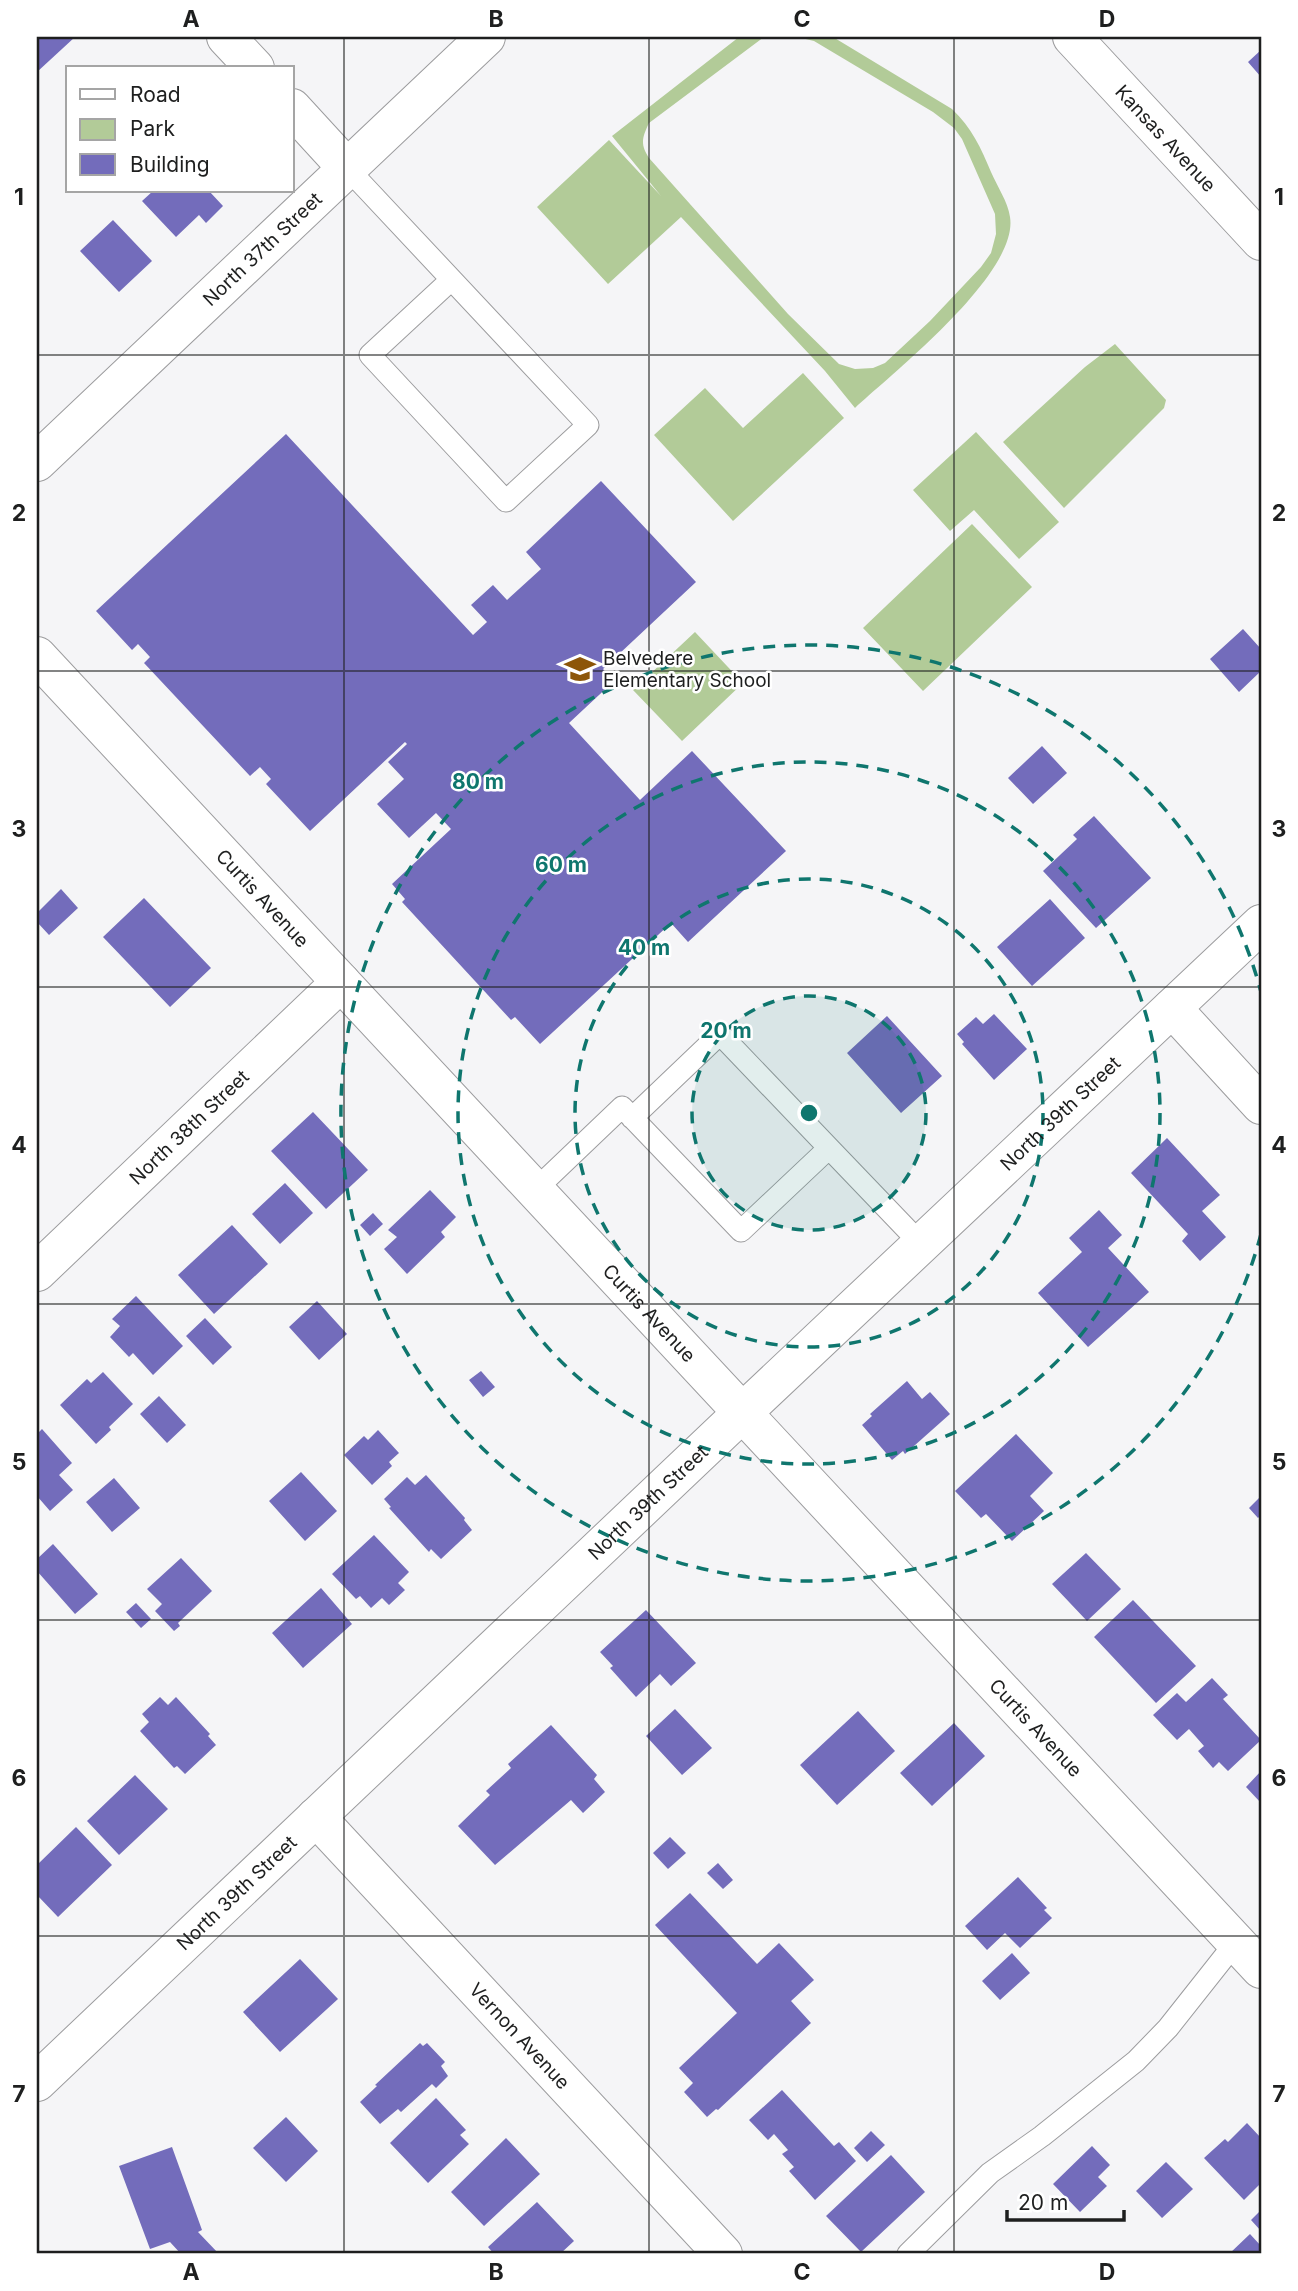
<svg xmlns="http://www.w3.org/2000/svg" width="1298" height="2291" viewBox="0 0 1298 2291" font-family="Inter,sans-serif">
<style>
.green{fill:#b2cb98}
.building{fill:#736cbb}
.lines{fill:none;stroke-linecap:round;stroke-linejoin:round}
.lane-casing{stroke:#9c9c9e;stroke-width:23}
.street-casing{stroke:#9c9c9e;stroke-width:40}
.lane{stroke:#fff;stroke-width:21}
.street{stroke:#fff;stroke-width:38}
.grid{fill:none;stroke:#1e1f1f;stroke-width:2;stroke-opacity:0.55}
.ring{fill:none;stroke:#0f766e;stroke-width:3.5;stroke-dasharray:12 9}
.labels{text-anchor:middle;stroke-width:5;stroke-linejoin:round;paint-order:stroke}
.street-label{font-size:19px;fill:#1e1f1f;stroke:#fff}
.poi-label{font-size:19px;fill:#1e1f1f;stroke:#fff;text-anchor:start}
.centre{fill:#0f766e;stroke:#fff;stroke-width:3.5}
.ring-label{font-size:21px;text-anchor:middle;font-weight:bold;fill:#0f766e;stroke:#fff;stroke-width:5;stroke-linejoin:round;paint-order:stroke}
.neatline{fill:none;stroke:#1e1f1f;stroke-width:2.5}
.grid-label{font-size:23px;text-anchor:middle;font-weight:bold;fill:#1e1f1f}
</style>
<rect width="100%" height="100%" fill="#f5f5f7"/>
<path class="green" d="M 739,37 L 764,37 L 649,123 C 642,138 640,144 649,158 L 788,314 L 839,364 L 855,369 L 873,368 L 885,363 L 930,321 L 981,267 L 991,253 L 996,234 L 995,214 L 962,139 L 954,128 L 933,112 L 814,41 L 797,37 L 833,37 L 952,109 C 972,128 981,148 991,172 C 997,186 1008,202 1010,217 C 1019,273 895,371 855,408 L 825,371 L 681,217 L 608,284 L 537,207 L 609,140 L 661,196 L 612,136 Z
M 1115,344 L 1166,400 L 1164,408 L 1064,508 L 1003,442 L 1085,367 Z
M 803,373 L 844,418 L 733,521 L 654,435 L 705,388 L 743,428 Z
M 976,432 L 1059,522 L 1019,559 L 974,510 L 950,531 L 913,490 Z
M 972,524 L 1032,587 L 923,691 L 863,628 Z
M 695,632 L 743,683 L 682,741 L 633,690 Z"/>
<path class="building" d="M 37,37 L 75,37 L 37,72 Z
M 1261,50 L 1261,77 L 1248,62 Z
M 153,191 L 209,191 L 223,206 L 206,223 L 199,215 L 176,237 L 142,201 Z
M 113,220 L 152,261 L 119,292 L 80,251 Z
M 286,434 L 473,635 L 487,622 L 471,605 L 493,585 L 507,600 L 541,569 L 526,552 L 601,481 L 696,582 L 603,669 L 614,681 L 569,723 L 640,800 L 692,751 L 786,851 L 688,942 L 671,923 L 540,1044 L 515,1017 L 511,1020 L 402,902 L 405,899 L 392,884 L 451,829 L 436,813 L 409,838 L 377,804 L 404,779 L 388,762 L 407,744 L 405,742 L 310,831 L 266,784 L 271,779 L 260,767 L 250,776 L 144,663 L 150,657 L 138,644 L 132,650 L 96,611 Z
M 1243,629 L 1261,649 L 1261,671 L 1239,692 L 1210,659 Z
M 1042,746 L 1067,773 L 1033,804 L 1008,778 Z
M 1094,816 L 1151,878 L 1096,928 L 1043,871 L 1077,839 L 1073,835 Z
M 61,889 L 78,908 L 49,935 L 37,922 L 37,913 Z
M 144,898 L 211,968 L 170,1007 L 103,937 Z
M 1050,899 L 1085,938 L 1032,986 L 997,947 Z
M 994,1014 L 1027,1049 L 994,1080 L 962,1044 L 964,1042 L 957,1034 L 976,1017 L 983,1024 Z
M 887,1016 L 942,1076 L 901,1113 L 847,1053 Z
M 313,1112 L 368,1170 L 326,1209 L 271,1151 Z
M 1167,1138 L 1220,1195 L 1202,1211 L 1226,1237 L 1200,1261 L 1182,1241 L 1188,1234 L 1131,1173 Z
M 285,1183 L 313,1213 L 280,1244 L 252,1214 Z
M 430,1190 L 456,1217 L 441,1232 L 445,1237 L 407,1274 L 384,1249 L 397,1237 L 388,1230 Z
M 1099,1210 L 1122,1235 L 1108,1248 L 1149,1292 L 1088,1347 L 1038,1293 L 1082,1252 L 1069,1238 Z
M 373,1213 L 383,1224 L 370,1236 L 360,1225 Z
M 232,1225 L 268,1264 L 214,1314 L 178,1275 Z
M 136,1296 L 183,1346 L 153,1375 L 133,1353 L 129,1357 L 110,1337 L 120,1326 L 112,1319 Z
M 317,1301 L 347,1334 L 319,1360 L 289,1327 Z
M 205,1318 L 232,1347 L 213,1365 L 186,1336 Z
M 481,1371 L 495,1387 L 483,1397 L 469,1380 Z
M 103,1372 L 133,1404 L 109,1427 L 111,1430 L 96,1444 L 60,1405 L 87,1379 L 91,1383 Z
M 907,1381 L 922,1399 L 930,1392 L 950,1414 L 905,1454 L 903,1451 L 892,1460 L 862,1425 L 872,1416 L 870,1414 Z
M 159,1396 L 186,1425 L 167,1443 L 140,1414 Z
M 42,1429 L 72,1463 L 59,1475 L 73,1490 L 50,1511 L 37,1496 L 37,1434 Z
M 378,1430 L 399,1453 L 389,1462 L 392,1466 L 372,1485 L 344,1455 L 364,1436 L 368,1440 Z
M 1016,1434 L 1053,1473 L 1030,1496 L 1044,1511 L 1012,1541 L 986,1514 L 981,1518 L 955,1491 Z
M 301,1472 L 337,1511 L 305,1541 L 269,1501 Z
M 426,1475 L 465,1518 L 464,1520 L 472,1530 L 441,1559 L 431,1549 L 429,1552 L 389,1508 L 391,1507 L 384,1499 L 407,1477 L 415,1485 Z
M 114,1478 L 140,1508 L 112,1532 L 86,1502 Z
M 1259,1498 L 1261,1515 L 1258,1518 L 1249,1508 Z
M 374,1535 L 409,1572 L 398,1583 L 405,1590 L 389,1605 L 382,1598 L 371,1608 L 360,1596 L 356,1599 L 332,1574 Z
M 53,1544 L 98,1594 L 75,1614 L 37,1571 L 37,1559 Z
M 1086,1553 L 1121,1589 L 1087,1621 L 1052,1584 Z
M 181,1558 L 212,1591 L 178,1623 L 180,1626 L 174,1631 L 155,1611 L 162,1604 L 147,1589 Z
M 321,1588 L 352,1624 L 303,1668 L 272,1633 Z
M 1133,1600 L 1196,1666 L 1156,1703 L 1094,1637 Z
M 136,1603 L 151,1619 L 141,1628 L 126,1612 Z
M 646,1610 L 696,1663 L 671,1686 L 660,1674 L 636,1697 L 610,1668 L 613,1666 L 600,1652 Z
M 1212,1678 L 1228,1695 L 1223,1699 L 1261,1740 L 1228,1771 L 1219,1762 L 1213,1768 L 1198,1751 L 1204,1746 L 1189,1729 L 1177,1740 L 1153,1715 L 1177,1693 L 1186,1702 Z
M 160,1697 L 168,1705 L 176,1697 L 210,1734 L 208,1736 L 216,1745 L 185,1774 L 177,1766 L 174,1768 L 140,1731 L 149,1722 L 142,1714 Z
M 675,1709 L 712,1748 L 682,1775 L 646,1736 Z
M 858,1711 L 895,1751 L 837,1805 L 800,1765 Z
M 954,1723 L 985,1756 L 932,1806 L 900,1773 Z
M 551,1725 L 597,1775 L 594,1779 L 605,1792 L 583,1813 L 571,1800 L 495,1865 L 458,1826 L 490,1795 L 486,1791 L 511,1768 L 508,1764 Z
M 1261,1771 L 1261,1803 L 1246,1787 Z
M 135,1775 L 168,1809 L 119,1855 L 87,1821 Z
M 76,1827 L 112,1865 L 58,1917 L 37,1895 L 37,1865 Z
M 670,1837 L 686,1853 L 668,1869 L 653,1853 Z
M 718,1863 L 733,1880 L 723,1889 L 707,1873 Z
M 1018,1877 L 1047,1908 L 1044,1910 L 1052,1918 L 1020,1948 L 1005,1933 L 987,1950 L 965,1926 Z
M 690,1893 L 757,1964 L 779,1943 L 814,1980 L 791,2001 L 811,2023 L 718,2110 L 716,2109 L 707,2117 L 684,2092 L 693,2083 L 679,2068 L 737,2013 L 655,1925 Z
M 1012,1953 L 1030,1973 L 1000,2000 L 982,1981 Z
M 300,1959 L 338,1999 L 280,2052 L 243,2012 Z
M 420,2043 L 423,2046 L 427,2043 L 445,2062 L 441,2066 L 448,2076 L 436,2088 L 432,2084 L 401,2112 L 398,2109 L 380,2124 L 360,2102 L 377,2086 L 375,2085 Z
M 782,2090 L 834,2146 L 839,2142 L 856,2161 L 815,2200 L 789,2171 L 794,2167 L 782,2154 L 788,2150 L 774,2134 L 768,2140 L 749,2120 Z
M 436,2098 L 466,2130 L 460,2135 L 469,2144 L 428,2183 L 390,2143 Z
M 286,2117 L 318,2151 L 286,2182 L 253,2148 Z
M 1247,2123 L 1261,2138 L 1261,2183 L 1244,2200 L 1204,2158 L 1225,2139 L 1228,2142 Z
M 871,2131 L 885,2145 L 867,2162 L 854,2148 Z
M 506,2138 L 540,2174 L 484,2226 L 451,2192 Z
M 1092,2146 L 1110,2165 L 1098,2177 L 1107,2186 L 1080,2212 L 1053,2184 Z
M 172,2147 L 202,2230 L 198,2232 L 219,2254 L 181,2254 L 170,2242 L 150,2249 L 119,2166 Z
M 891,2155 L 925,2192 L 861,2252 L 826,2216 Z
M 1166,2162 L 1193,2189 L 1162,2218 L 1136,2191 Z
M 537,2202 L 574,2241 L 560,2254 L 494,2254 L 488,2247 Z
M 1261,2210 L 1261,2231 L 1251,2220 Z
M 1250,2234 L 1261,2246 L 1261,2254 L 1229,2254 Z"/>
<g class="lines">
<g class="lane-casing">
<path id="lane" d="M 347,168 L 588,425 L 506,501 L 370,355 L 451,280
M 632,1118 L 720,1034 L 829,1148
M 535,1190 L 622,1107 L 741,1231 L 829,1148 L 921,1244
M 908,2254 L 990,2173 L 1042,2136 L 1136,2061 L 1168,2028 L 1236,1942"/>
</g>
<g class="street-casing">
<g id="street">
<path d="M 226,37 L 255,68"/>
<path id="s1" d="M 1072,37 L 1261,241"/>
<path d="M 292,108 L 347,168"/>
<path id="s2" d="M 37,462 L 486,37"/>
<path id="s3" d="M 37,656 L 1261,1969"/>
<path d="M 1172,1008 L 1261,1105"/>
<path id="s4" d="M 37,1272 L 341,982"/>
<path id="s5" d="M 316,1817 L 723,2254"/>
<path id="s6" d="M 37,2082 L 742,1413 L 1261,924"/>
</g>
</g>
<use href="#lane" class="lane"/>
<use href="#street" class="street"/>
</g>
<path class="grid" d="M 344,37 L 344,2254M 649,37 L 649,2254M 954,37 L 954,2254M 37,355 L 1261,355M 37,671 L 1261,671M 37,987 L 1261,987M 37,1304 L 1261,1304M 37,1620 L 1261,1620M 37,1936 L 1261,1936"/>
<circle cx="809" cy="1113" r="117" fill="#0f766e" fill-opacity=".12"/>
<g class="ring">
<circle cx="809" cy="1113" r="117"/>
<circle cx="809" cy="1113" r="234"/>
<circle cx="809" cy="1113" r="351"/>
<path d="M1261 1234A468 468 0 1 1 1261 992"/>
</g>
<defs>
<g id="school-bare" transform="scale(2.415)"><path d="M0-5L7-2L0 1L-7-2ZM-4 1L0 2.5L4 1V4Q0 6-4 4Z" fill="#8d5609" stroke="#fff" stroke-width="2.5" paint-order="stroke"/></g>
</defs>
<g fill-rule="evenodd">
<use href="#school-bare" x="580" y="669"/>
</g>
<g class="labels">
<g class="street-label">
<text dy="7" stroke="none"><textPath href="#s1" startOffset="138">Kansas Avenue</textPath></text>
<text dy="7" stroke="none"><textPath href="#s2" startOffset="310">North 37th Street</textPath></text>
<text dy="7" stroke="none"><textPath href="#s3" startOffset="331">Curtis Avenue</textPath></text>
<text dy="7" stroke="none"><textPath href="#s6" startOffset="1409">North 39th Street</textPath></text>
<text dy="7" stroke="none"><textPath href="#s4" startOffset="210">North 38th Street</textPath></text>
<text dy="7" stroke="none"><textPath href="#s3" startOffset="898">Curtis Avenue</textPath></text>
<text dy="7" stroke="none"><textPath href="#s6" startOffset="842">North 39th Street</textPath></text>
<text dy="7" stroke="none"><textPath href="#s3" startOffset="1465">Curtis Avenue</textPath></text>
<text dy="7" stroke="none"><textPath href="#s6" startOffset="275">North 39th Street</textPath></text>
<text dy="7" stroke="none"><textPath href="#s5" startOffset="299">Vernon Avenue</textPath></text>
</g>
<g class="poi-label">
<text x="603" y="665">Belvedere<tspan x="603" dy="22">Elementary School</tspan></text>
</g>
</g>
<circle cx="809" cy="1113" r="10" class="centre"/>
<g class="ring-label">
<text x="478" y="789">80 m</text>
<text x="561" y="872">60 m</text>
<text x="644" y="955">40 m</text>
<text x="726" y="1038">20 m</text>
</g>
<rect width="1298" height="2291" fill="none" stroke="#ffffff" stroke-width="77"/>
<rect x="66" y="66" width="228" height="126" fill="#ffffff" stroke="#a5a5a5" stroke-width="2"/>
<rect x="80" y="89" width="35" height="10" fill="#ffffff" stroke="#a5a5a5" stroke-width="2"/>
<text x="130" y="102" font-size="21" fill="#1e1f1f">Road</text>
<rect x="80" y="119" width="35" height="21" fill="#b2cb98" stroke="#a5a5a5" stroke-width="2"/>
<text x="130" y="136" font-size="21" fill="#1e1f1f">Park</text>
<rect x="80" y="154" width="35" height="21" fill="#736cbb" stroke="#a5a5a5" stroke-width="2"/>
<text x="130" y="172" font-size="21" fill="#1e1f1f">Building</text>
<path d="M1007 2210v10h117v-10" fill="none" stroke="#1e1f1f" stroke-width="3.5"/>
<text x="1018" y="2210" font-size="21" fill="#1e1f1f" stroke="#ffffff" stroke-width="5" paint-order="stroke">20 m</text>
<rect x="38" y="38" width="1222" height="2214" class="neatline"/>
<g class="grid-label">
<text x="191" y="27">A</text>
<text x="496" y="27">B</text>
<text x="802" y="27">C</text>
<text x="1107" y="27">D</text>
<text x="19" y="205">1</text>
<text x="1279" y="205">1</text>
<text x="19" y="521">2</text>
<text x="1279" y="521">2</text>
<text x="19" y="837">3</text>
<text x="1279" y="837">3</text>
<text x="19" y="1153">4</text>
<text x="1279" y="1153">4</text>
<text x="19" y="1470">5</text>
<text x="1279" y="1470">5</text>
<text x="19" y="1786">6</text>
<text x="1279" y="1786">6</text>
<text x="19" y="2102">7</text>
<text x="1279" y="2102">7</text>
<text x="191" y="2280">A</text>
<text x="496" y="2280">B</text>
<text x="802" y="2280">C</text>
<text x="1107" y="2280">D</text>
</g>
</svg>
